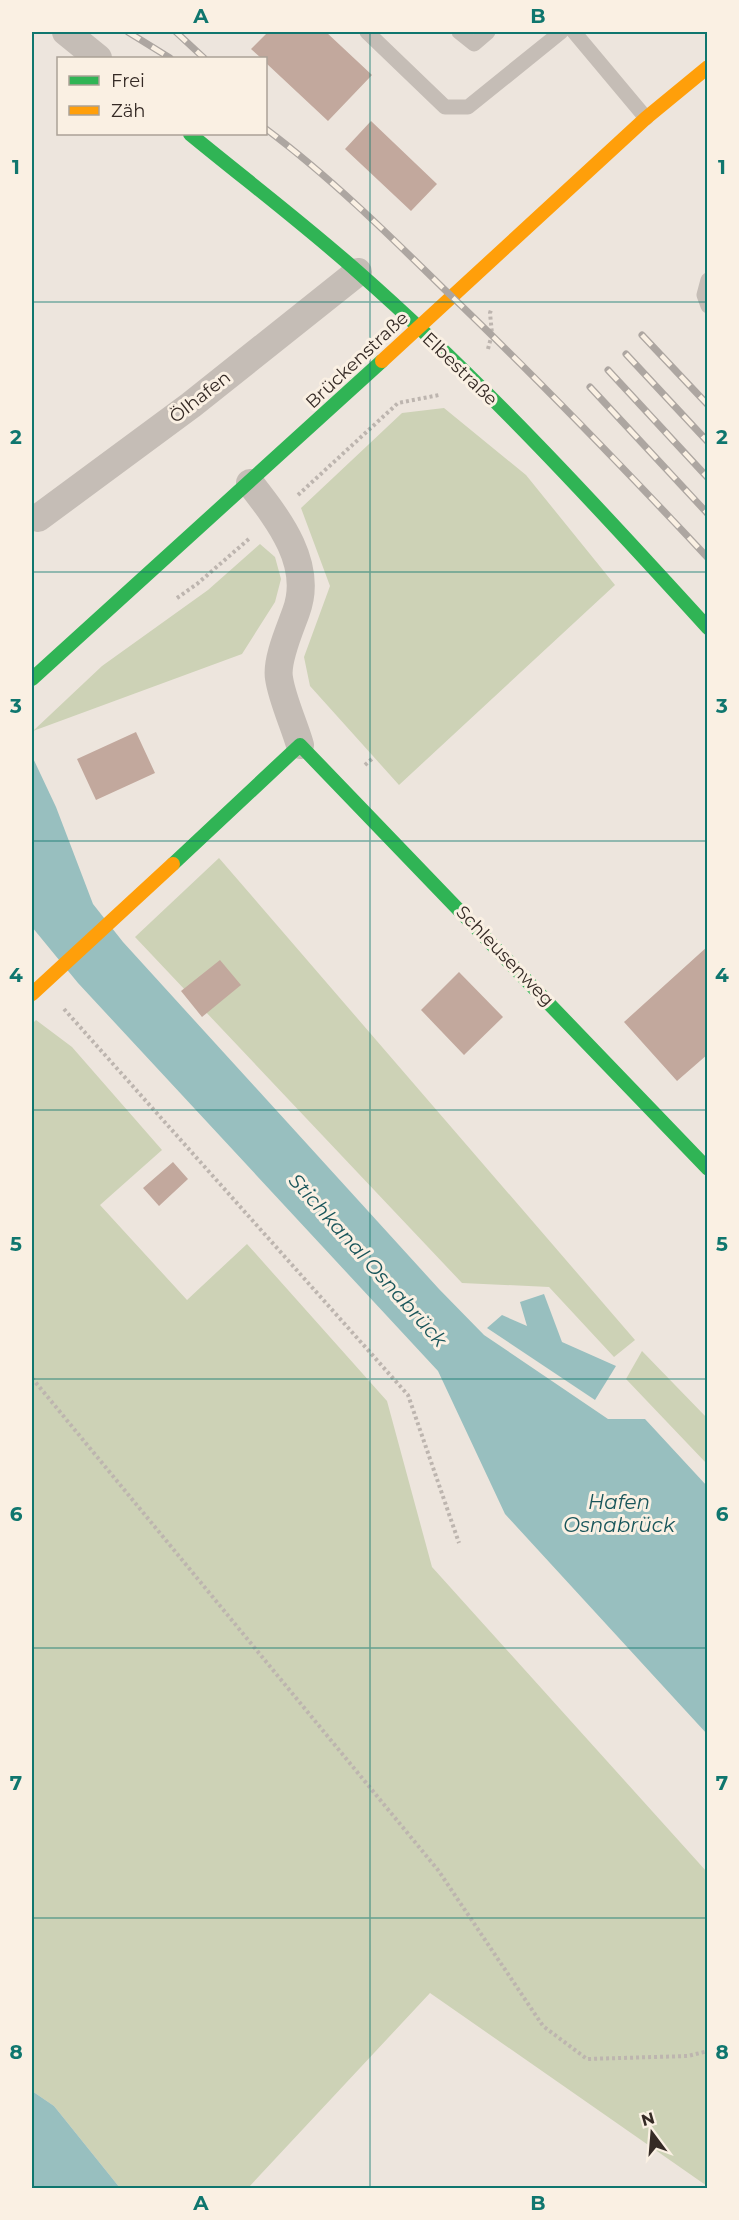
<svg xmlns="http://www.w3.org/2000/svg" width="739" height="2220" viewBox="0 0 739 2220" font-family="Montserrat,sans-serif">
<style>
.green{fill:#cdd2b6}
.water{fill:#98bfbf}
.building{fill:#c2a89d}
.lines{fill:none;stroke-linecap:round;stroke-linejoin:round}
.path{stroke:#bdb5af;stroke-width:4;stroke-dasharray:3 3;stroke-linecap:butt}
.lane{stroke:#c5bdb6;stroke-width:15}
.street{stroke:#c5bdb6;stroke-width:28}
.fast{stroke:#30b455;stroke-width:14}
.slow{stroke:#ff9f0a;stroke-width:14}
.rail-casing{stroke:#ada6a1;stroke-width:7}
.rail{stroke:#faf0e3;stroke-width:4.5;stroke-dasharray:14;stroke-linecap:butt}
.grid{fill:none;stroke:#0f766e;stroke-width:1.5;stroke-opacity:0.55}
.labels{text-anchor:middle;stroke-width:6;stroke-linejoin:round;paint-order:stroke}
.street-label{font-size:18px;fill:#352a25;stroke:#faf0e3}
.water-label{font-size:20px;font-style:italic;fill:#18555a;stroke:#faf0e3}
.neatline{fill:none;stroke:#0f766e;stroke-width:2}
.grid-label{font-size:20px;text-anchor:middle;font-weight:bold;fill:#0f766e}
</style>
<rect width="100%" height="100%" fill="#ede5dd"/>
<path class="green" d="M 444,408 L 526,475 L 615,585 L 399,785 L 310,686 L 304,657 L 330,586 L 301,508 L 402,413 Z
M 260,544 L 275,557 L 281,579 L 275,602 L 242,654 L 33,731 L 102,666 L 208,590 Z
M 219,858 L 635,1340 L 614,1357 L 549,1287 L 462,1283 L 135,937 Z
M 36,1020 L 72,1047 L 162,1150 L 100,1205 L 187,1300 L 247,1244 L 387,1401 L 432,1567 L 707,1872 L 707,2186 L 430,1993 L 248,2188 L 120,2188 L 54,2106 L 32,2091 L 32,1024 Z
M 642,1351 L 707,1418 L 707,1464 L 626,1379 Z"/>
<path class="water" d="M 32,756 L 56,807 L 93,904 L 123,942 L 439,1289 L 484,1335 L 608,1419 L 645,1419 L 707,1486 L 707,1734 L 505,1514 L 438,1371 L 78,983 L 32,927 Z
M 544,1294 L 562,1342 L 616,1366 L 595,1400 L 487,1328 L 502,1315 L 527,1326 L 520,1302 Z
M 32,2091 L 54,2106 L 120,2188 L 32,2188 Z"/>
<path class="building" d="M 268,32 L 326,32 L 372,75 L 328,121 L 266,63 L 266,58 L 261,58 L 251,49 Z
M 371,121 L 437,184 L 411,211 L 345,149 Z
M 136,732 L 155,773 L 96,800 L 77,759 Z
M 708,946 L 708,1054 L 677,1081 L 624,1022 Z
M 220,960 L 241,985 L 202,1017 L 181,991 Z
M 459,972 L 503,1017 L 464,1055 L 421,1010 Z
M 173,1162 L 188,1179 L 159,1206 L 143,1188 Z"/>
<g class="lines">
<path class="path" d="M 488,349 L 492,334 L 490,313 L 491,310
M 298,495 L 398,403 L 439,395
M 177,598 L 197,584 L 250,538
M 365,765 L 373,758
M 64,1009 L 408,1395 L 459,1543
M 32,1378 L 438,1870 L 543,2026 L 587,2059 L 688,2056 L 708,2051"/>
<path class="lane" d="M 367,32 L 445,107 L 468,107 L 561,32
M 459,32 L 474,44 L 488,32
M 574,32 L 646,118
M 708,280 L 704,295 L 708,306"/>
<path class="street" d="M 66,32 L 98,58
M 250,483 C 278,519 314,564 296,612 C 290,629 276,660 279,678 C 282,699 294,724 300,745
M 38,518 L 191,405 L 358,272"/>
<path class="fast" d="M 190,134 C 246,180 304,224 358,272 C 483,382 596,505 708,628
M 32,679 L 382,361
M 173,864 L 300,745 L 708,1169"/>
<path class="slow" d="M 382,361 L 646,118 L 708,67
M 32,994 L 173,864"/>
<g class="rail-casing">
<path id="rail" d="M 128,32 L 170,58
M 176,32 L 204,58
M 266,129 C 330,177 387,233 444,289 C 535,376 622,466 708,558
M 642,335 L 708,405
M 626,354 L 708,442
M 608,370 L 708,478
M 590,387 L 708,514"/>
</g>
<use href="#rail" class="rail"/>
</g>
<path class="grid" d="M 370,32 L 370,2188M 32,302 L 708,302M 32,572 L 708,572M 32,841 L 708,841M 32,1110 L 708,1110M 32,1379 L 708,1379M 32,1648 L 708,1648M 32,1918 L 708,1918"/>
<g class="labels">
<g class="street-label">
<text transform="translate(357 360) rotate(-43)" y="6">Brückenstraße</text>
<text transform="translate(460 369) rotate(44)" y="6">Elbestraße</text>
<text transform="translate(200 397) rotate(-38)" y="6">Ölhafen</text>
<text transform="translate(505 956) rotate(46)" y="6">Schleusenweg</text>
</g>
<g class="water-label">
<text transform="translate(368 1260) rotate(48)" y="7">Stichkanal Osnabrück</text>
<text x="619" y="1509">Hafen<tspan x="619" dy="23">Osnabrück</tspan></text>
</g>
</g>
<rect width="739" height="2220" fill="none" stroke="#faf0e3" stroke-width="66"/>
<rect x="57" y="57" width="210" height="78" fill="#faf0e3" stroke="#aba197" stroke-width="1.5"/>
<rect x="69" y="76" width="30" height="9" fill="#30b455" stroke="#aba197" stroke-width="1.5"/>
<text x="111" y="87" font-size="18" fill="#352a25">Frei</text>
<rect x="69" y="106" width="30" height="9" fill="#ff9f0a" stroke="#aba197" stroke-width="1.5"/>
<text x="111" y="117" font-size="18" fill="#352a25">Zäh</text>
<g transform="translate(652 2133) rotate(344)" stroke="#faf0e3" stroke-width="4.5" paint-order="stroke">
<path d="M0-4.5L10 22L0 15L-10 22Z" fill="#352a25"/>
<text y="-9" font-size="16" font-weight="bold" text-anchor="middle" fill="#352a25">N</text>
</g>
<rect x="33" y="33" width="673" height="2154" class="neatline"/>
<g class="grid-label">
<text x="201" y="23">A</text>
<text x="538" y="23">B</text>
<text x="16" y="174">1</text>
<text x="722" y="174">1</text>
<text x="16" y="444">2</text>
<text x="722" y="444">2</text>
<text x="16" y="713">3</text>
<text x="722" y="713">3</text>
<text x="16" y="982">4</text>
<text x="722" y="982">4</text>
<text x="16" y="1251">5</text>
<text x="722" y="1251">5</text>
<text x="16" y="1521">6</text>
<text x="722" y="1521">6</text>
<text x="16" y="1790">7</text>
<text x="722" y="1790">7</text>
<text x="16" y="2059">8</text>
<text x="722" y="2059">8</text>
<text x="201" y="2210">A</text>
<text x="538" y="2210">B</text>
</g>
</svg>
